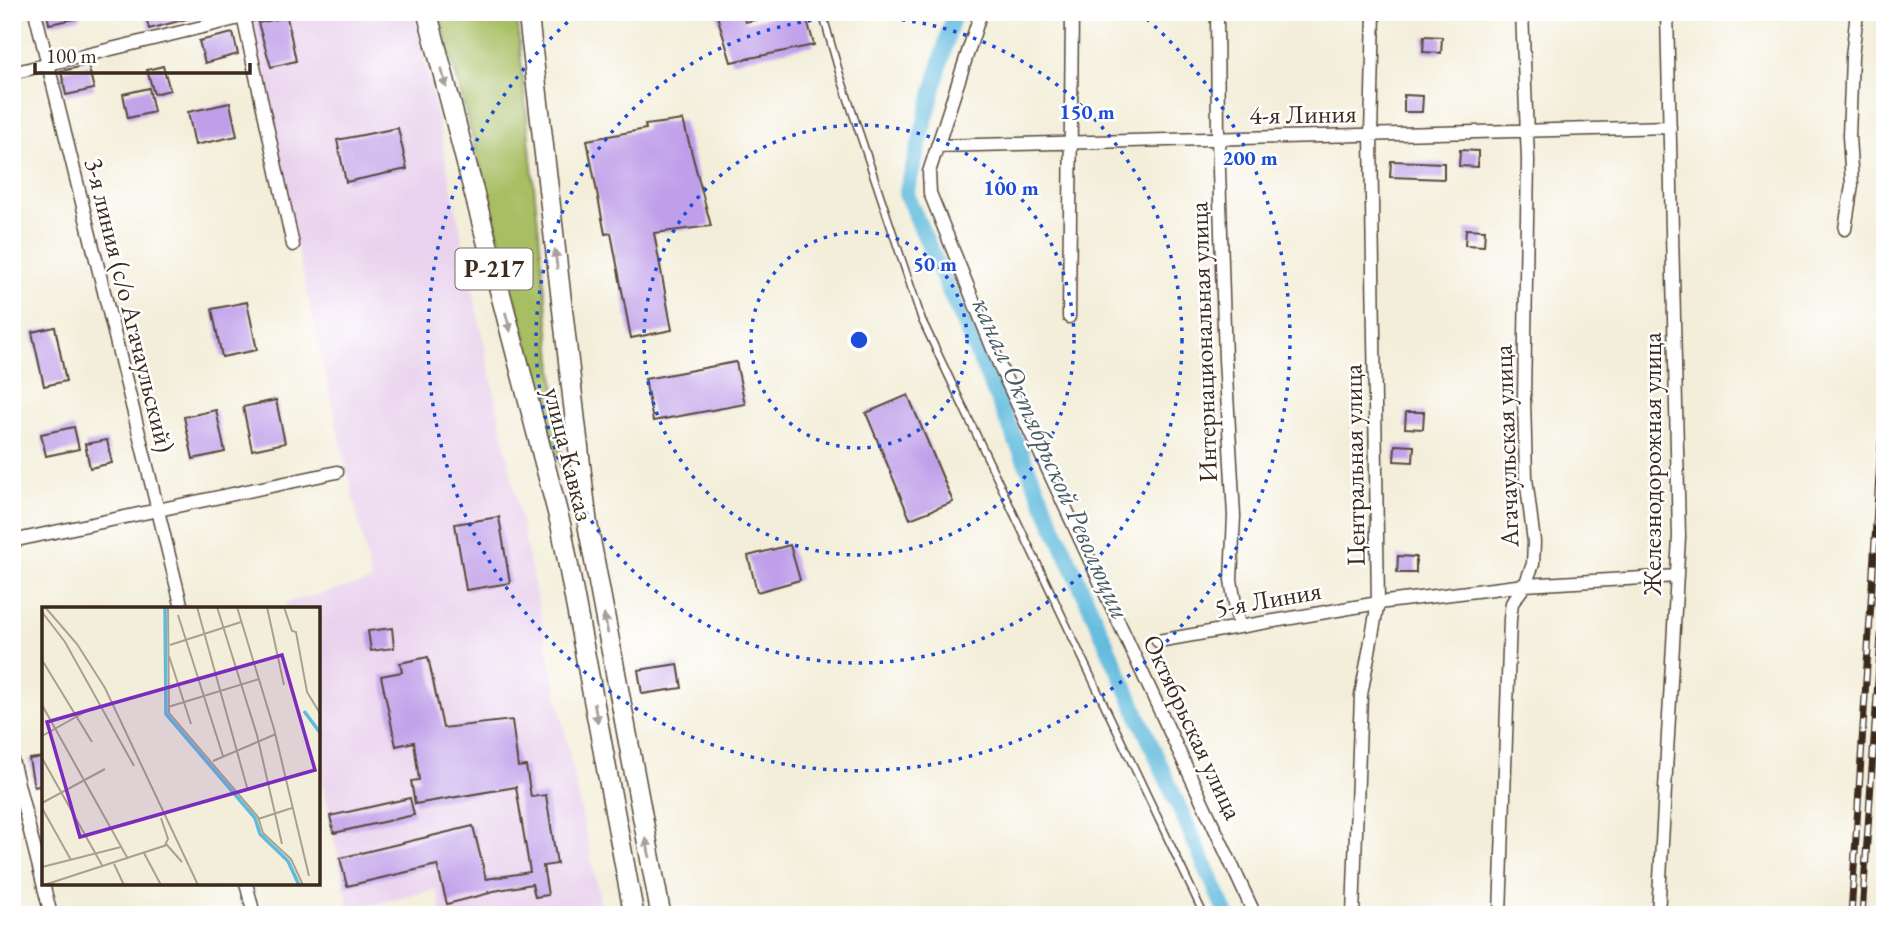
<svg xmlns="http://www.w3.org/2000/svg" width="1897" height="927" viewBox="0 0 1897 927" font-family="'EB Garamond',serif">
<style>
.built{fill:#e9d2ed}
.green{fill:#a7be63;stroke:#717440;stroke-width:2}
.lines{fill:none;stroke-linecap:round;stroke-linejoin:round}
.canal{stroke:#5fbadd;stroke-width:16}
.building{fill:#bf9fe9}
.service-casing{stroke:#57473a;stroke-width:9}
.minor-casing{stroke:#57473a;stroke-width:15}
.trunk-casing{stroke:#57473a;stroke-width:22}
.service{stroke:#fff;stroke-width:6}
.minor{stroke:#fff;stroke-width:12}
.trunk{stroke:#fff;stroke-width:19}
.rail-casing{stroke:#3b2a1e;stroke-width:7}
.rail{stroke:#fff;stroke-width:4.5;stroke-dasharray:13;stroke-linecap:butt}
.oneway{fill:#a79f9a}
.ring{fill:none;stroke:#1d4ed8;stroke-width:3.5;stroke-dasharray:3.5 7}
.labels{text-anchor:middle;stroke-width:5;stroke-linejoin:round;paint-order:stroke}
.shield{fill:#fff;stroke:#766a62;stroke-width:2}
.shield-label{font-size:24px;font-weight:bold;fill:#3b2a1e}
.street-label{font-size:26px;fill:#3b2a1e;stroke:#fff}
.water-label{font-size:28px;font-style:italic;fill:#485c61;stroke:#fff}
.inset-river{fill:none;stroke:#5fbadd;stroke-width:3.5}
.inset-road{fill:none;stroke:#a9a08e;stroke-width:2}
.view{fill:#7b2cbf;fill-opacity:0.15;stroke:#7b2cbf;stroke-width:3.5}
.inset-edge{fill:none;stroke:#3b2a1e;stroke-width:3.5}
.centre{fill:#1d4ed8;stroke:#fff;stroke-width:3.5}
.ring-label{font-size:21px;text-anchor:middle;font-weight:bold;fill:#1d4ed8;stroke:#fff;stroke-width:5;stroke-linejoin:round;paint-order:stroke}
</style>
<rect width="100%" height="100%" fill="#fff"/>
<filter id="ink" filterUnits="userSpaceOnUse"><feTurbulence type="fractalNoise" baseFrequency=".0143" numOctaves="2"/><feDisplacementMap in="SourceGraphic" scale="14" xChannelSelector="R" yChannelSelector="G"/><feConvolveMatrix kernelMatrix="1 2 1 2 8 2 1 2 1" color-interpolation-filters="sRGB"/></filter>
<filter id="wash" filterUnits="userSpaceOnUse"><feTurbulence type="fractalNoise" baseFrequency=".00686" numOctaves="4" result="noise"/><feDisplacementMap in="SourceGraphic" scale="28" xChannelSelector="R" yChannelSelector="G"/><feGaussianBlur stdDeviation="1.57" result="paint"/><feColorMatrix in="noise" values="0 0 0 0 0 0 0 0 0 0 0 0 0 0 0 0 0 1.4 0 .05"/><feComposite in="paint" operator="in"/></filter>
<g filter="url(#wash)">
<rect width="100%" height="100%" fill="#f3eed9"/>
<path class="built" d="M 244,12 L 415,12 L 603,915 L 442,915 L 437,889 L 349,911 L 319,764 L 318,608 L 287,608 L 285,603 L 372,581 Z"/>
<path class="green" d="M 439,12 L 516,12 L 565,485 Z"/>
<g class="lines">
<path class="canal" d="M 954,12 L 906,194 L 1227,915"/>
</g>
<g id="blocks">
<path class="building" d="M 47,12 L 80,12 L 80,18 L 49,24 Z
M 145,12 L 198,12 L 198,16 L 149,29 Z
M 716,12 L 742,12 L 745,22 L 792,12 L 805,12 L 814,45 L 731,62 Z
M 287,17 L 296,61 L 271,67 L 258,23 Z
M 233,33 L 238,54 L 205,63 L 199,41 Z
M 1424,36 L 1442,37 L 1441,53 L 1423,52 Z
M 88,65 L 94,89 L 66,95 L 61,71 Z
M 163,66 L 170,90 L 154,94 L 147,70 Z
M 149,88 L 154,112 L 128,118 L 123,94 Z
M 1404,95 L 1423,96 L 1422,112 L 1404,112 Z
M 230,103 L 237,136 L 195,145 L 188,112 Z
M 683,120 L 711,226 L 654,233 L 672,330 L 631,338 L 611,233 L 605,234 L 587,140 L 646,129 L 645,125 Z
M 398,128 L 407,169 L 346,182 L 337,140 Z
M 1460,150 L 1478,151 L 1478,167 L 1459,166 Z
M 1391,161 L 1444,163 L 1444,179 L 1390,177 Z
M 1466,229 L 1485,230 L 1484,246 L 1465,245 Z
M 247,302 L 257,350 L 222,357 L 212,309 Z
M 55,327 L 66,381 L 44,386 L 32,332 Z
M 736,362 L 745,404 L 653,421 L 645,379 Z
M 908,395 L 953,502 L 910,519 L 866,413 Z
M 276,400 L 285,443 L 252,450 L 243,407 Z
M 216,410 L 225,452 L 193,459 L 184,417 Z
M 1406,412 L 1424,412 L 1423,429 L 1405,428 Z
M 74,427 L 79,449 L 46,456 L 41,434 Z
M 107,440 L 112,463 L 90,468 L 85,444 Z
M 1395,445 L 1414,446 L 1413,462 L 1394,461 Z
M 499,517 L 510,583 L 466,590 L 455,524 Z
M 790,545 L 800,580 L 757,592 L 748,556 Z
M 1398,556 L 1416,557 L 1416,573 L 1397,573 Z
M 392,628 L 394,648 L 371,651 L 368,631 Z
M 428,657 L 443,728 L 512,720 L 518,767 L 526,766 L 531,797 L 546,795 L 557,864 L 543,866 L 548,895 L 535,897 L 532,884 L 489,892 L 490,893 L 447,904 L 437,865 L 347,886 L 340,858 L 473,826 L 486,879 L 530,872 L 516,787 L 415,804 L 411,781 L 419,780 L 414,742 L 396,746 L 381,676 L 402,672 L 400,663 Z
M 678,664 L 682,688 L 642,694 L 638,670 Z
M 44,757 L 44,785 L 34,787 L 29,759 Z
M 410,798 L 414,815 L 334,833 L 330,816 Z"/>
</g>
</g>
<g filter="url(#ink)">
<use href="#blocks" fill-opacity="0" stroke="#57473a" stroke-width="2"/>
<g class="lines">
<g class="service-casing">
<path id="service" d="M 822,12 L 840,75 L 922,320 L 1204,915"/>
</g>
<g class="minor-casing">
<path id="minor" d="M 35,12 L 182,608
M 242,12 L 293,245
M 981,12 L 929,172 L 930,193 L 1001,369 L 1255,915
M 1217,12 L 1218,138 L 1225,359 L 1234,516 L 1231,580 L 1239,627
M 12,73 L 264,12
M 937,146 L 1670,127
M 1845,229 L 1852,185 L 1849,136 L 1852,57 L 1857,12
M 1069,317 L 1072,12
M 12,541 L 337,472
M 1158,641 L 1378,603 L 1525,585 L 1677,576
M 12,760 L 51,915
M 246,883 L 254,915
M 1353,915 L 1361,695 L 1378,603 L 1371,135 L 1374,12
M 1500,915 L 1510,619 L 1512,603 L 1525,585 L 1533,564 L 1534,542 L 1526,478 L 1524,398 L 1528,160 L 1522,12
M 1658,915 L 1679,537 L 1667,12"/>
</g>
<g class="trunk-casing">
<path id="trunk" d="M 427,12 L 561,526 L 634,915
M 528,12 L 587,521 L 661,915"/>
</g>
<use href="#service" class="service"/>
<use href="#minor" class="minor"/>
<use href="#trunk" class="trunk"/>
<g class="rail-casing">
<path id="rail" d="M 1851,915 L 1885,383
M 1862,915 L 1885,578"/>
</g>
<use href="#rail" class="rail"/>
</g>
<defs><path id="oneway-solid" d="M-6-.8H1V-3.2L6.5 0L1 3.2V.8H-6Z" transform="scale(1.75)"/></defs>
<g class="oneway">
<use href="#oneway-solid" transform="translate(444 78) rotate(75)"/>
<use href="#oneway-solid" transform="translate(556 259) rotate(-97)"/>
<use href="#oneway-solid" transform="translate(508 322) rotate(75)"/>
<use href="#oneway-solid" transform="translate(606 624) rotate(-101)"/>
<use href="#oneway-solid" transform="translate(596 713) rotate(79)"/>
<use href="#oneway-solid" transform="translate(648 848) rotate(-101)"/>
</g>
</g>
<g class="ring">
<circle cx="859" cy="340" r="108"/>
<circle cx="859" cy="340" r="215"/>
<circle cx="859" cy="340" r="323"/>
<path d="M1139 12A431 431 0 1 1 579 12"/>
</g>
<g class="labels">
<rect class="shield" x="455.5" y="248.5" width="77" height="41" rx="5"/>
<g class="shield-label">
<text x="494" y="277">Р-217</text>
</g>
<g class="street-label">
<text transform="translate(1303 114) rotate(-1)" y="9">4-я Линия</text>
<text transform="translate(130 305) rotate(76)" y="9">3-я линия (с/о Агачаульский)</text>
<text transform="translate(1203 342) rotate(-92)" y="9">Интернациональная улица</text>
<text transform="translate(1506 446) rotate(-92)" y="9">Агачаульская улица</text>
<text transform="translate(569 454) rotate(76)" y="9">улица Кавказ</text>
<text transform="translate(1652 464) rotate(-90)" y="9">Железнодорожная улица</text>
<text transform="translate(1354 465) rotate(-91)" y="9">Центральная улица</text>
<text transform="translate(1268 599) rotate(-10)" y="9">5-я Линия</text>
<text transform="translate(1193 727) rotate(65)" y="9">Октябрьская улица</text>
</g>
<g class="water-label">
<text transform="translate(1052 458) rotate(66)" y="10">канал Октябрьской Революции</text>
</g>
</g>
<g transform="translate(42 607)">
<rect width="278" height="278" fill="#f3eed9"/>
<path class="inset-river" d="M 123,0 L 124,107 L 213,211 L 218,227 L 246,254 L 257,278M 262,104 L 279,127"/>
<path class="inset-road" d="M 3,0 L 35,37 L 63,81 L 156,278M 126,0 L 127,106 L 216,210 L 221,226 L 249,252 L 261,278M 155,0 L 206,184M 175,0 L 215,128 L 240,237M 195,0 L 232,122 L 267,269M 225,0 L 242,78M 242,0 L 250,24 L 254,25 L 265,85 L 279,108M 0,5 L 23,35 L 92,159M 136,8 L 181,149M 128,38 L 199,15M 127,49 L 149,117M 0,53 L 50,135M 0,98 L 86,252M 126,100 L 217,72M 0,129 L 50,101M 0,151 L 61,260M 171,154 L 234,127M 0,196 L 63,162M 0,201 L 29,253M 119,211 L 126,232 L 123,238M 216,212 L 250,201M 102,246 L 119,278M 72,257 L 82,278M 0,260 L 79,240M 2,278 L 125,238 L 140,255"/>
<path class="view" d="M 240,48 L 273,163 L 38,230 L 5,115 Z"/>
<rect width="278" height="278" class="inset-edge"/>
</g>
<circle cx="859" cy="340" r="10" class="centre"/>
<g class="ring-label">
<text x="1087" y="119">150 m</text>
<text x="1250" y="165">200 m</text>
<text x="1011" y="195">100 m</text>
<text x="935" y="271">50 m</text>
</g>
<rect width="1897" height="927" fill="none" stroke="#fff" stroke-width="42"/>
<path d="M35 63v10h215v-10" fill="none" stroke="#3b2a1e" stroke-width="3.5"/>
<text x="46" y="63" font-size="21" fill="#3b2a1e" stroke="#ffffff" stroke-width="5" paint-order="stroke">100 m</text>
</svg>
